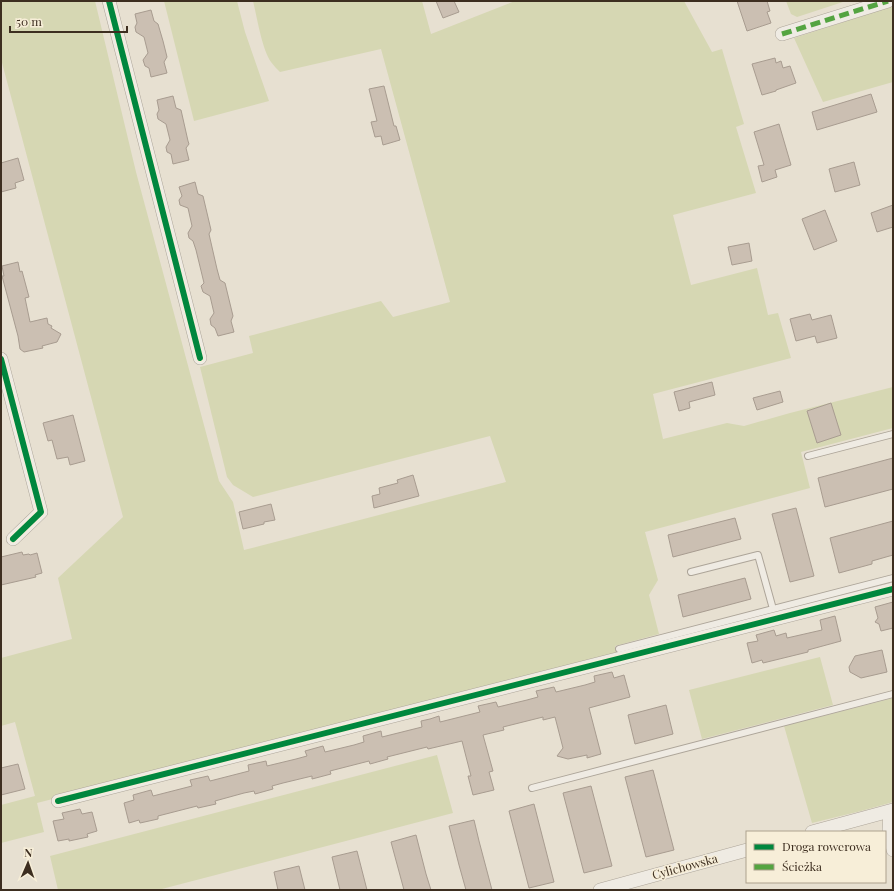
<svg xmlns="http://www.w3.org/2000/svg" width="894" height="891" viewBox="0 0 894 891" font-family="'Playfair Display',serif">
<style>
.green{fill:#d6d7b3}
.building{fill:#cbbfb2;stroke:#a89c90}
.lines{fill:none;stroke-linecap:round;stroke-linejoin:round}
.lane-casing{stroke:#ada599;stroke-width:8}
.street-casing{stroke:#ada599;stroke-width:14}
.lane{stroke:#efebe3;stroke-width:6}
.street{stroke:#efebe3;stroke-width:13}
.quiet{stroke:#54a441;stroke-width:5;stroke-dasharray:10 5;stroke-linecap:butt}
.cycleway-casing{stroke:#f7eed8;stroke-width:8}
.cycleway{stroke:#00873e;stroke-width:6}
.labels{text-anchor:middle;stroke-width:3;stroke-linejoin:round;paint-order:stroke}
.street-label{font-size:12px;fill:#3d2e20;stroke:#f7eed8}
</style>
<rect width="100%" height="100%" fill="#e7e0d1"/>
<path class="green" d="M 1,1 L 95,1 L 136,172 L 219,481 L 233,502 L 244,550 L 506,482 L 490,436 L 253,497 L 233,485 L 227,477 L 200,367 L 253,353 L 249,336 L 381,301 L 393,317 L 450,302 L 381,49 L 280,72 C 277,69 274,66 271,62 C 262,49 257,17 253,1 L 422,1 L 431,34 L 515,1 L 684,1 L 712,52 L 722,49 L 744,124 L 736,127 L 756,193 L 673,215 L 691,285 L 757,268 L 768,315 L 778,313 L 791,358 L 653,394 L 663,439 L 727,423 L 744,426 L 790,413 L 893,387 L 893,428 L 801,452 L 810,488 L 645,532 L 658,580 L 649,595 L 659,634 L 615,646 L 617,654 L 37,803 L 44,832 L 1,843 L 1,805 L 35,796 L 15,722 L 1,726 L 1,658 L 72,639 L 58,578 L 123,517 L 1,59 Z
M 164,1 L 237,1 L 245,32 L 269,101 L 194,121 Z
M 786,1 L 846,1 L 797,17 L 791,14 Z
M 893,6 L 893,82 L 823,102 L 794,38 Z
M 820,657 L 833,705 L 702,739 L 689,690 Z
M 893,698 L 893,802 L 861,811 L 812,823 L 784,726 Z
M 437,755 L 453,813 L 158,890 L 58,890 L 50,856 Z"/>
<path class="building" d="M 436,1 L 454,1 L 459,12 L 443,18 Z
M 737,1 L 767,1 L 770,11 L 767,12 L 771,23 L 747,31 Z
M 151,10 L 154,21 L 158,24 L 163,41 L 167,57 L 164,62 L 167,73 L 151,77 L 149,68 L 145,66 L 143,60 L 148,53 L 144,37 L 136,32 L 135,27 L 137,23 L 135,14 Z
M 775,58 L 776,63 L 781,61 L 783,68 L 790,66 L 796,83 L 776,90 L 776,91 L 762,95 L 752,64 Z
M 384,86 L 394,126 L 396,126 L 400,140 L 383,145 L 381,136 L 375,137 L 371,122 L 377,121 L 369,89 Z
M 871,94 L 877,112 L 817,130 L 812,112 Z
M 173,96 L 176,108 L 181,110 L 188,141 L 189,144 L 186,148 L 189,160 L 173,164 L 171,154 L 167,152 L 166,147 L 170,140 L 166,124 L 158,119 L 157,114 L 159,110 L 157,100 Z
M 779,124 L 791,165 L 775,170 L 777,177 L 762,182 L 758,166 L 764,165 L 754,132 Z
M 18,158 L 24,180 L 15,183 L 16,188 L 1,192 L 1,163 Z
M 854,162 L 860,185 L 835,192 L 829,169 Z
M 195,182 L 198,194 L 203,196 L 211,230 L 209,234 L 217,269 L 220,280 L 225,283 L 233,316 L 231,321 L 234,332 L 218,336 L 215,328 L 211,325 L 210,319 L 214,313 L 210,296 L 203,292 L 201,286 L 204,283 L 196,250 L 193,241 L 189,238 L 188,233 L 192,226 L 188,208 L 180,205 L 179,200 L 182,196 L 179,187 Z
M 893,205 L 893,227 L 877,232 L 871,213 Z
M 825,210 L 837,241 L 814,250 L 802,219 Z
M 749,243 L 752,261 L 732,265 L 728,247 Z
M 18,262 L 20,272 L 22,271 L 29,297 L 25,298 L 30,322 L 47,318 L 48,324 L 52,326 L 51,328 L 61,334 L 57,342 L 42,346 L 43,348 L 24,352 L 20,349 L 18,336 L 2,276 L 4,276 L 2,266 Z
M 810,314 L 812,320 L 831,315 L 837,338 L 817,343 L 815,336 L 796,341 L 790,319 Z
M 712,382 L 715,395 L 689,402 L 690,408 L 679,411 L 674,392 Z
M 780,391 L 783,402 L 757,410 L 753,398 Z
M 831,403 L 841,435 L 817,443 L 807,411 Z
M 73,415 L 85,461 L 70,465 L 68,457 L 57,459 L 52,440 L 48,441 L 43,423 Z
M 893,458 L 893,489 L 825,507 L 818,478 Z
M 413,475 L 419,496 L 374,508 L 372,496 L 380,494 L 379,488 L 398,483 L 397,480 Z
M 271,504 L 275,520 L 264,522 L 264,524 L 243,529 L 239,512 Z
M 796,508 L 814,576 L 790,582 L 772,514 Z
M 735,518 L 741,539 L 673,557 L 668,535 Z
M 893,521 L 893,555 L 872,561 L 872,564 L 839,573 L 830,538 Z
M 22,552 L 23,555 L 29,554 L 30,555 L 37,553 L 42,573 L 35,575 L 36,577 L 1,585 L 1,557 Z
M 745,578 L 751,599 L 683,617 L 678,595 Z
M 893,602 L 893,628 L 881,631 L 879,624 L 875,622 L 878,618 L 875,607 Z
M 835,616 L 841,641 L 808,650 L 808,652 L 763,663 L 762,660 L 752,663 L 747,643 L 758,641 L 756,635 L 774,630 L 776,636 L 786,633 L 787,638 L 822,630 L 820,620 Z
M 882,650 L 887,672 L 861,678 L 850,672 L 849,667 L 855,656 Z
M 612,672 L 614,678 L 624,675 L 630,697 L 589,708 L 601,754 L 587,758 L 587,755 L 568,759 L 557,756 L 563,748 L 555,717 L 543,720 L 543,717 L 503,727 L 504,730 L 483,735 L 493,771 L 489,772 L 494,790 L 473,795 L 468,776 L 471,776 L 462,741 L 428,749 L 427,747 L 387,757 L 388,759 L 370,764 L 369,761 L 330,771 L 331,774 L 312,779 L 312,776 L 283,783 L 272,786 L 273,789 L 255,794 L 254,791 L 244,793 L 215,801 L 216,804 L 198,808 L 197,806 L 158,816 L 158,819 L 140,823 L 139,820 L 129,823 L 124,803 L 134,800 L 133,795 L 151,790 L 153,796 L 192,786 L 190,780 L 208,776 L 210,781 L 249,771 L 248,765 L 266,761 L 267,766 L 296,759 L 307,756 L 305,751 L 323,746 L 325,752 L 354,745 L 364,742 L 363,736 L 381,731 L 382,737 L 422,727 L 421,721 L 430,719 L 439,716 L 440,722 L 480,712 L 478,706 L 496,702 L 498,707 L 527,700 L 538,697 L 536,691 L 554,687 L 556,692 L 585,685 L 595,682 L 594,676 Z
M 666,705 L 673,734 L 635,744 L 628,715 Z
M 18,764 L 25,789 L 1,795 L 1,768 Z
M 653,770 L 674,850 L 646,857 L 625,777 Z
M 591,786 L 612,866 L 584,873 L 563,793 Z
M 534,804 L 554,882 L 529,888 L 509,811 Z
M 80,809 L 82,814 L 92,812 L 97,831 L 87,834 L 88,837 L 69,841 L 69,839 L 58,841 L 53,821 L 64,819 L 62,813 Z
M 474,820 L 479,841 L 492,890 L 466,890 L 459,865 L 449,826 Z
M 416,835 L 426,874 L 431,890 L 404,890 L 391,842 Z
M 357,851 L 367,890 L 340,890 L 332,857 Z
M 299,866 L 305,890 L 278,890 L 274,872 Z"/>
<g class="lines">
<g class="lane-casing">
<path id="lane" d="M 808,456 L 893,434
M 691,572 L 758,555 L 773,609
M 619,649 L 893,578
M 532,788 L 893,694"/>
</g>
<g class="street-casing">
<path id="street" d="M 109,1 L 200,358
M 782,34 L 888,1
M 1,359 L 41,512 L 13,539
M 58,801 L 893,589
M 890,811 L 889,831 L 893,850
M 812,832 L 893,810
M 600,890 L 747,850"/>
</g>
<use href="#lane" class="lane"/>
<use href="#street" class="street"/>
<path class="quiet" d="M 782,34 L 888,1"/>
<g class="cycleway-casing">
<path id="cycleway" d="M 109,1 L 200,358
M 1,359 L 41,512 L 13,539
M 58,801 L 893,589"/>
</g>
<use href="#cycleway" class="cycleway"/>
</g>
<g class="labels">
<g class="street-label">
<text transform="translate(685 867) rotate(-15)" y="4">Cylichowska</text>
</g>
</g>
<rect width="894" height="891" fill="none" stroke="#3d2e20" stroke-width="4"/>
<rect x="746" y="831" width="140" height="52" fill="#f7eed8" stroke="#ada18e"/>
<rect x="754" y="844" width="20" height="6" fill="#00873e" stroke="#ada18e"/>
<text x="782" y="851" font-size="12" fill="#3d2e20">Droga rowerowa</text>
<rect x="754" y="864" width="20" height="6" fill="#54a441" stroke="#ada18e"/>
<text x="782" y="871" font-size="12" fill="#3d2e20">Ścieżka</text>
<g transform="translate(28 863) rotate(2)" stroke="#f7eed8" stroke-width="3" paint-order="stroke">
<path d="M0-3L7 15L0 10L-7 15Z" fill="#3d2e20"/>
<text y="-6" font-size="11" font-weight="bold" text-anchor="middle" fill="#3d2e20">N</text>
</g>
<path d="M10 26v6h117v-6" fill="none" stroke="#3d2e20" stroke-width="2"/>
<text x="16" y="26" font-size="12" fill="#3d2e20" stroke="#f7eed8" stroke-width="3" paint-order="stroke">50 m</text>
</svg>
